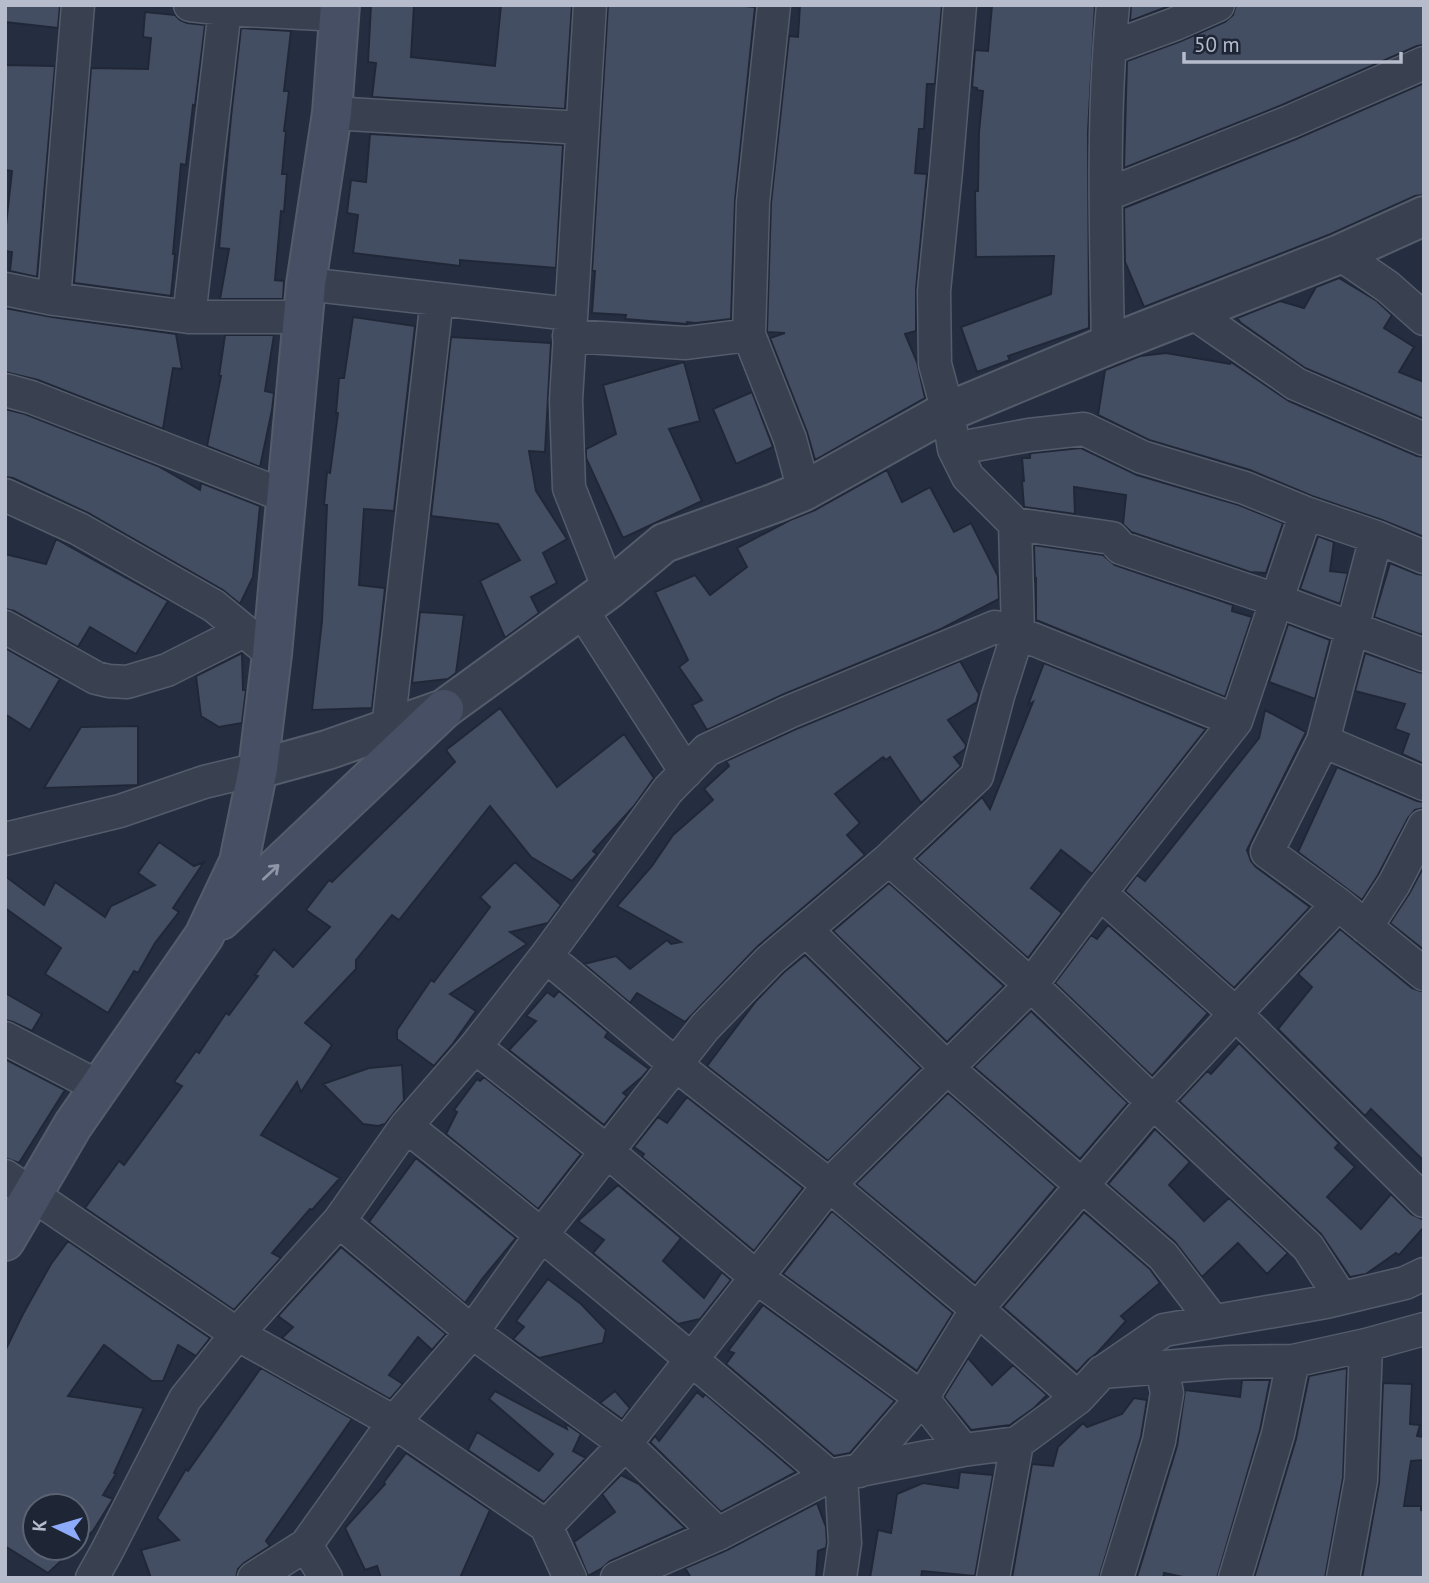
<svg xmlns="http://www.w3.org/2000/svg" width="1429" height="1583" viewBox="0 0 1429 1583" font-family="'PT Sans',sans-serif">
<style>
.building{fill:#444e63;stroke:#202838;stroke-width:2}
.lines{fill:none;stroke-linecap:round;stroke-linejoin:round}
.minor-casing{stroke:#545c6b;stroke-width:35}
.tertiary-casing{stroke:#545c6b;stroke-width:42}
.secondary-casing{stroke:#545c6b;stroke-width:42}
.minor{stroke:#394151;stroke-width:32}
.tertiary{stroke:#394151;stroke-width:38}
.secondary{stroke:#474f64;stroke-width:38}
.oneway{stroke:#8f96a7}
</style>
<rect width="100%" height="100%" fill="#252e41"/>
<path class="building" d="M 5,5 L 60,5 L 58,28 L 5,22 Z
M 371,5 L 414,5 L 411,57 L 495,66 L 501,5 L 572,5 L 565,109 L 372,97 L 376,63 L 368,62 Z
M 608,5 L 733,5 L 755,7 L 735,200 L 731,319 L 696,323 L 687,322 L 687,324 L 625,319 L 626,315 L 592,313 L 595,271 L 592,271 Z
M 800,5 L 942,5 L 935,84 L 927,84 L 924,129 L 919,129 L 915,173 L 927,174 L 916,289 L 916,331 L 905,334 L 917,362 L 925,398 L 815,460 L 807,432 L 770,338 L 785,333 L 767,332 L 771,203 L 789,36 L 798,37 Z
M 992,5 L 1095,5 L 1088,132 L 1089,328 L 1008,356 L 1010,360 L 977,372 L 961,327 L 1051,294 L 1054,256 L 976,257 L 975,191 L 978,191 L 979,132 L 983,91 L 977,90 L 977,88 L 972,87 L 975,50 L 988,51 Z
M 1131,5 L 1172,5 L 1130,21 Z
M 1236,5 L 1424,5 L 1424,45 L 1417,46 L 1282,105 L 1124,168 L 1127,61 L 1181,41 L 1225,22 L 1233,15 Z
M 145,12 L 175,15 L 180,20 L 187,23 L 205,25 L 195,106 L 193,105 L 186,165 L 181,164 L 173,254 L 175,254 L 171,296 L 74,283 L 91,68 L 148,69 L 151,38 L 143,37 Z
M 241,28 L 291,31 L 284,91 L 289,91 L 284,131 L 286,131 L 282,174 L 287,174 L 284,212 L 281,211 L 275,280 L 284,281 L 283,299 L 220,299 L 229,249 L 219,248 L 231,117 Z
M 5,65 L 55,66 L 37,277 L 10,271 L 12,252 L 5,251 L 5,234 L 12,171 L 5,170 Z
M 1424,83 L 1424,195 L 1415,196 L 1331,234 L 1144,307 L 1125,262 L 1124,208 L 1296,139 Z
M 370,134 L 563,145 L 556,268 L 460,260 L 460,266 L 353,253 L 358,215 L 347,213 L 351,180 L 366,182 Z
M 1339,278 L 1377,301 L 1392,315 L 1384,328 L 1414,347 L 1399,372 L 1424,382 L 1424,419 L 1305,368 L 1241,323 L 1237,318 L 1280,301 L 1304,308 L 1316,287 Z
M 5,308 L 52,317 L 176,334 L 182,369 L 173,368 L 163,429 L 38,380 L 5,372 Z
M 353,317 L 415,326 L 394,511 L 364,509 L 359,585 L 385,588 L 372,708 L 312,710 L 322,621 L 327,505 L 324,505 L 327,472 L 330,473 L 338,413 L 336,413 L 339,378 L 344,378 Z
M 225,335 L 274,335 L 265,391 L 274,393 L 272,410 L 260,467 L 207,446 L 221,376 L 219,376 Z
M 451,337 L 551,343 L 545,452 L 529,451 L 536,491 L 567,539 L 543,553 L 557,583 L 531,597 L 539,613 L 505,638 L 480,581 L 520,560 L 498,524 L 431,516 Z
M 1166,353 L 1230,364 L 1231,362 L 1289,401 L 1417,456 L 1424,457 L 1424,537 L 1382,520 L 1312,496 L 1250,470 L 1149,440 L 1098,415 L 1105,370 L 1140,356 Z
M 684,362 L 700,421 L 669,429 L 702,501 L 623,538 L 586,458 L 586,449 L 616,434 L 603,385 Z
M 752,392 L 773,447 L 736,464 L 713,409 Z
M 5,409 L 25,414 L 158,466 L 200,490 L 201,483 L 260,506 L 253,577 L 240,604 L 223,590 L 88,513 L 13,478 L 5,477 Z
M 1081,448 L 1137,475 L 1239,505 L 1283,523 L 1266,573 L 1250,572 L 1131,532 L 1123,524 L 1126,495 L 1074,487 L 1075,514 L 1024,507 L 1022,481 L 1024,481 L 1022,458 L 1030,458 L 1030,454 L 1032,453 Z
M 887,470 L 902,502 L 930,487 L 954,532 L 971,523 L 998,576 L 999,599 L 941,629 L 782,695 L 707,730 L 692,705 L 702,700 L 679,667 L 688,660 L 655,592 L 695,575 L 710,595 L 747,567 L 737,548 L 790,520 L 815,510 Z
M 1318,536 L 1334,542 L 1330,571 L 1348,573 L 1340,604 L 1300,589 Z
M 56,539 L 168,601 L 136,654 L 90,627 L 78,647 L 14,611 L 5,609 L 5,554 L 46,564 Z
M 1034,545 L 1103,555 L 1115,565 L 1233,605 L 1232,611 L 1252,617 L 1225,697 L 1036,620 L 1036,579 L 1035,580 Z
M 1390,563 L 1417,574 L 1424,575 L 1424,627 L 1422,635 L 1374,617 Z
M 420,612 L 464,615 L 456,673 L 448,679 L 412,683 Z
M 1288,624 L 1330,640 L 1315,699 L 1269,682 Z
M 5,648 L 60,679 L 30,730 L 5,714 Z
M 242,653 L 243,690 L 246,690 L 242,723 L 219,727 L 201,716 L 196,676 Z
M 1365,653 L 1418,672 L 1424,673 L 1424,764 L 1402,754 L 1409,734 L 1395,729 L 1405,704 L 1355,691 Z
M 960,661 L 979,694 L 977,702 L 948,720 L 966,745 L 965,749 L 954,757 L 961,766 L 921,803 L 890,757 L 886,760 L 883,757 L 835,794 L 860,823 L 847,835 L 865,855 L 758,946 L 685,1022 L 637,993 L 630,1003 L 584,964 L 616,956 L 630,969 L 667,940 L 671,944 L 681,942 L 617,906 L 652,866 L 673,835 L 713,800 L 704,789 L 729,766 L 726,761 L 796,729 Z
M 1044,663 L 1206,729 L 1092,874 L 1061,850 L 1031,888 L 1062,913 L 1028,958 L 916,859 L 982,797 L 990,809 L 1033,702 L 1028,705 Z
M 500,708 L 557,787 L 624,734 L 654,778 L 634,806 L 593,851 L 597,854 L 572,881 L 531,857 L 490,806 L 399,920 L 392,915 L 356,960 L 356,969 L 305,1023 L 332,1045 L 301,1092 L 297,1082 L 261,1135 L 340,1178 L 312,1210 L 310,1209 L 272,1253 L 281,1258 L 234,1310 L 85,1208 L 119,1161 L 124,1165 L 182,1086 L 174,1082 L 196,1051 L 199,1053 L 226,1013 L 229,1015 L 258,976 L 255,975 L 274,949 L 293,967 L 330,927 L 306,910 L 329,880 L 332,882 L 455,762 L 446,750 Z
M 1265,710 L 1306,732 L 1247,850 L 1251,861 L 1256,867 L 1310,907 L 1234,988 L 1125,891 L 1137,875 L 1145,881 L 1259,738 Z
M 138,726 L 138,785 L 44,788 L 81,727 Z
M 1337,767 L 1417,801 L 1424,802 L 1424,808 L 1415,810 L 1408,818 L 1378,875 L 1362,900 L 1298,852 Z
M 159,842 L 194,866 L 204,862 L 173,908 L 179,912 L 155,943 L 138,973 L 134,971 L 108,1013 L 45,974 L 61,948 L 5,908 L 5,876 L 44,905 L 55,882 L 105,917 L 111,906 L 155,885 L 138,873 Z
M 515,862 L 561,905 L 548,923 L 510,932 L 527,944 L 450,994 L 476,1011 L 452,1045 L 434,1066 L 397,1039 L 397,1030 L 431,980 L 434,982 L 490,907 L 480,897 Z
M 1424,866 L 1424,950 L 1390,923 L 1409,894 Z
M 889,883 L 1004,986 L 947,1042 L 833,931 Z
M 1108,925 L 1208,1013 L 1152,1076 L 1055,983 L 1091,935 L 1097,939 Z
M 1340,929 L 1412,988 L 1424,992 L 1424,1161 L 1371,1109 L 1365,1116 L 1278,1029 L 1312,987 L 1298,974 Z
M 805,955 L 921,1068 L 828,1161 L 707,1066 L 756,1001 L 783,973 Z
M 559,991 L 608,1032 L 605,1037 L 649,1069 L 642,1077 L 623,1093 L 627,1096 L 604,1125 L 509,1050 L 536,1021 L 526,1016 L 547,992 L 554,997 Z
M 5,993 L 42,1014 L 32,1031 L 13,1022 L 5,1020 Z
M 1031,1011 L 1128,1103 L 1080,1159 L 974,1067 Z
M 1239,1043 L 1339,1143 L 1335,1148 L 1355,1167 L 1327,1197 L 1361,1229 L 1391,1194 L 1411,1214 L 1424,1220 L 1424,1227 L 1399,1255 L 1396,1253 L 1366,1274 L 1350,1277 L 1321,1234 L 1179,1101 L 1207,1071 L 1211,1074 Z
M 5,1059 L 65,1090 L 19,1163 L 5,1158 Z
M 402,1065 L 404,1100 L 385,1124 L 378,1126 L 363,1124 L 323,1084 L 369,1068 Z
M 484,1077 L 581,1154 L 538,1209 L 446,1134 L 457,1112 L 454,1110 L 477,1079 L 480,1081 Z
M 948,1093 L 1056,1187 L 975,1283 L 856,1184 Z
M 687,1097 L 803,1188 L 754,1251 L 642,1157 L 644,1154 L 634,1147 L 658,1117 L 667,1123 Z
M 1155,1129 L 1190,1162 L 1169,1185 L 1204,1221 L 1229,1198 L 1288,1253 L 1267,1274 L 1238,1243 L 1202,1277 L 1175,1242 L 1108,1184 Z
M 416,1158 L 516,1238 L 482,1279 L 465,1303 L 369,1222 Z
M 618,1185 L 681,1238 L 663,1261 L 704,1298 L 722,1272 L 731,1280 L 700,1319 L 678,1324 L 593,1253 L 604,1240 L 578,1221 Z
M 832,1211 L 953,1313 L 917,1371 L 783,1274 Z
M 1084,1212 L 1150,1269 L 1160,1283 L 1121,1316 L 1126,1321 L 1097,1353 L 1088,1360 L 1077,1372 L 1003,1307 Z
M 68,1241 L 210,1338 L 196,1356 L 178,1345 L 163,1381 L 152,1381 L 104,1345 L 68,1396 L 144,1408 L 114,1473 L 116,1474 L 103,1495 L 113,1499 L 93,1531 L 77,1546 L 77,1506 L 35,1506 L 35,1548 L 75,1548 L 48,1573 L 5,1546 L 5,1351 L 23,1314 L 51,1264 Z
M 341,1247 L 446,1334 L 432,1350 L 418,1337 L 389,1375 L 403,1384 L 390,1399 L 282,1338 L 293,1327 L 278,1316 Z
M 548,1279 L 581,1304 L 606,1330 L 603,1343 L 539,1358 L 513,1339 L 524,1327 L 516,1321 Z
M 763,1305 L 895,1401 L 850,1453 L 834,1456 L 726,1364 L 734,1353 L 728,1351 Z
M 968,1358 L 992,1385 L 1013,1365 L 1047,1395 L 1034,1408 L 1010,1425 L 971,1430 L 944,1397 Z
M 261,1368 L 352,1419 L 266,1541 L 270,1546 L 244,1563 L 238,1569 L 236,1578 L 151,1578 L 141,1550 L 179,1540 L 157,1518 L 186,1469 L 188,1471 Z
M 1347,1368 L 1343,1478 L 1325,1578 L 1254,1578 L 1296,1439 L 1309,1376 Z
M 1242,1380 L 1270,1380 L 1260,1430 L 1217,1578 L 1188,1578 L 1164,1573 L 1163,1578 L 1137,1577 L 1177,1446 L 1185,1390 L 1240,1397 Z
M 1383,1383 L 1412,1384 L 1410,1424 L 1420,1425 L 1417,1436 L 1424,1437 L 1424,1460 L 1411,1461 L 1404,1506 L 1421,1506 L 1421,1510 L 1424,1511 L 1424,1578 L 1362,1578 L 1379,1483 Z
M 495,1391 L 567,1429 L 565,1423 L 581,1434 L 573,1451 L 586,1458 L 544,1502 L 468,1450 L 477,1432 L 539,1471 L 553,1454 L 489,1399 Z
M 615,1391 L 630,1408 L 622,1419 L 600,1403 Z
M 697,1392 L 703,1397 L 705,1394 L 796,1472 L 721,1512 L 650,1442 L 655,1436 L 659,1441 Z
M 1134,1398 L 1147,1400 L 1141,1437 L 1099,1578 L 1012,1578 L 1032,1464 L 1053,1466 L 1058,1447 L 1083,1423 L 1087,1427 L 1122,1414 Z
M 406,1453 L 490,1510 L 460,1578 L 381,1578 L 377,1566 L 365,1570 L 345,1528 L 385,1484 L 384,1482 Z
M 960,1472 L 993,1475 L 975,1576 L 922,1571 L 921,1578 L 870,1578 L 878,1530 L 891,1533 L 897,1494 L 923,1483 L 958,1488 Z
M 621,1475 L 639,1484 L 685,1528 L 610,1561 L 601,1569 L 588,1576 L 574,1542 L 615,1512 L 602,1494 Z
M 817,1503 L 826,1527 L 827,1542 L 826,1548 L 818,1551 L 816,1578 L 691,1578 L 685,1568 L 727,1550 Z"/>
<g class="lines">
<g class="minor-casing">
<path id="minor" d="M 190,5 L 225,9 L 340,15
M 590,5 L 566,400 L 569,488 L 609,589
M 774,5 L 753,202 L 749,335 L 790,439 L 804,491
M 1110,48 L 1175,24 L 1218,5
M 332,113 L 582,128
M 1106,195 L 1289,122 L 1424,63
M 1340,254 L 1388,287 L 1424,319
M 306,284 L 570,314
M 5,289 L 54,299 L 189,317 L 303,317
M 54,299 L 78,5
M 1192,312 L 1296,384 L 1424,439
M 189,317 L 225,9
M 569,336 L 686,343 L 749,335
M 1108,345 C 1106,232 1102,118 1113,5
M 5,390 L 31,397 L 285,496
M 954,449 L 1029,435 L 1084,429 L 1142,457 L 1245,488 L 1306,513 L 1376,537 L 1424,557
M 5,495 L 79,529 L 214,606 L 272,654
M 1015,524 L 1112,538 L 1121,548 L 1276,600 L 1424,655
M 1376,537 L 1323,741 L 1267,852 L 1338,904 L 1424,974
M 581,609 L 686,772
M 5,627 L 96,678 L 109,681 L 127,682 L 167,670 L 244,631
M 388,728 L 437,299
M 1323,741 L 1424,784
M 5,839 L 120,811 L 204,782 L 258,769
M 889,859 L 1031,985 L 1153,1102 L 1308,1247 L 1341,1298
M 1100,893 L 1235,1013 L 1424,1201
M 1366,927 L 1394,884 L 1424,826
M 806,930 L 947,1068 L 1163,1256 L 1213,1321
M 546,956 L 676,1065 L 829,1185 L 977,1309 L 1078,1398
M 5,1038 L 99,1087
M 475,1047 L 608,1152 L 756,1277 L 922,1398 L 963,1450
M 406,1126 C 550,1240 690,1357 829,1476
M 5,1176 L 237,1334 L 394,1422 L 546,1526 L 570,1578
M 339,1221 L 472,1332 L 625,1444 L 718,1534
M 1103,1372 L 1164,1330 L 1326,1302 L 1405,1283 L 1424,1274
M 859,1471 L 922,1398 L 977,1309 L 1153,1102 L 1338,904
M 546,1526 L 625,1444 L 829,1185 L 1031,985 L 1100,893 L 1236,721 L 1306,513
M 306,1545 L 326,1578
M 92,1578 L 107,1551 L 185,1399 L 237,1334 L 339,1221 L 406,1126 L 475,1047 L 546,956 L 668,790 L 707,750 L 789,712 L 995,627 L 1018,633 L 1236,721
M 254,1578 L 306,1545 L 394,1422 L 472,1332 L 542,1234 L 705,1027 L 770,960 L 889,859 L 977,776 L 998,696 L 1018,633 L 1015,524 L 968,477 L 954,449 L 948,412 L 935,364 L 934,291 L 946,171 L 960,5
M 617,1578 L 718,1534 L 829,1476 L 963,1450 L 1017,1443 L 1078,1398 L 1102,1372 L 1227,1362 L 1293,1361 L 1366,1345 L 1424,1329
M 840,1578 L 845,1543 L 841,1475
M 993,1578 L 1017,1443
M 1117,1578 L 1159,1441 L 1167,1393 L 1162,1368
M 1235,1578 L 1278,1434 L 1293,1361
M 1343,1578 L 1361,1480 L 1366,1345"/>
</g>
<g class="tertiary-casing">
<path id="tertiary" d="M 258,769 L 327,750 L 444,709 L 609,589 L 664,543 L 775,503 L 804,491 L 940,415 L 1108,345 L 1340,254 L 1424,216"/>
</g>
<g class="secondary-casing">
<path id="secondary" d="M 221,920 L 444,709
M 5,1241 L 73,1125 L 204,936 L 239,862 L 258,769 L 272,654 L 306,284 L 332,113 L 340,5"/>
</g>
<use href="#minor" class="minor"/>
<use href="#tertiary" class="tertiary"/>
<use href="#secondary" class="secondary"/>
</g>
<defs><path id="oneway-shaft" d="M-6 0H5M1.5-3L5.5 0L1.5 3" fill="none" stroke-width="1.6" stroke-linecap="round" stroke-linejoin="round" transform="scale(1.75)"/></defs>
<use class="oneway" href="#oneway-shaft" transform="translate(271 872) rotate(-43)"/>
<rect width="1429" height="1583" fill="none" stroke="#b6bccb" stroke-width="14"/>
<g transform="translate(56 1527) rotate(275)"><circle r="33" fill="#1e2636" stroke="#5b6272" stroke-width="2"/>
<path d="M0-5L12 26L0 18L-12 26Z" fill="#8dabfa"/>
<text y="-10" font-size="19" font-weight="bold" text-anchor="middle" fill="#b6bccb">K</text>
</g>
<path d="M1184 52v10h217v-10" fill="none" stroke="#b6bccb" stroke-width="3.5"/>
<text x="1194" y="52" font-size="21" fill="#b6bccb" stroke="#1e2636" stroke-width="5" paint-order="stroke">50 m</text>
</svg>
